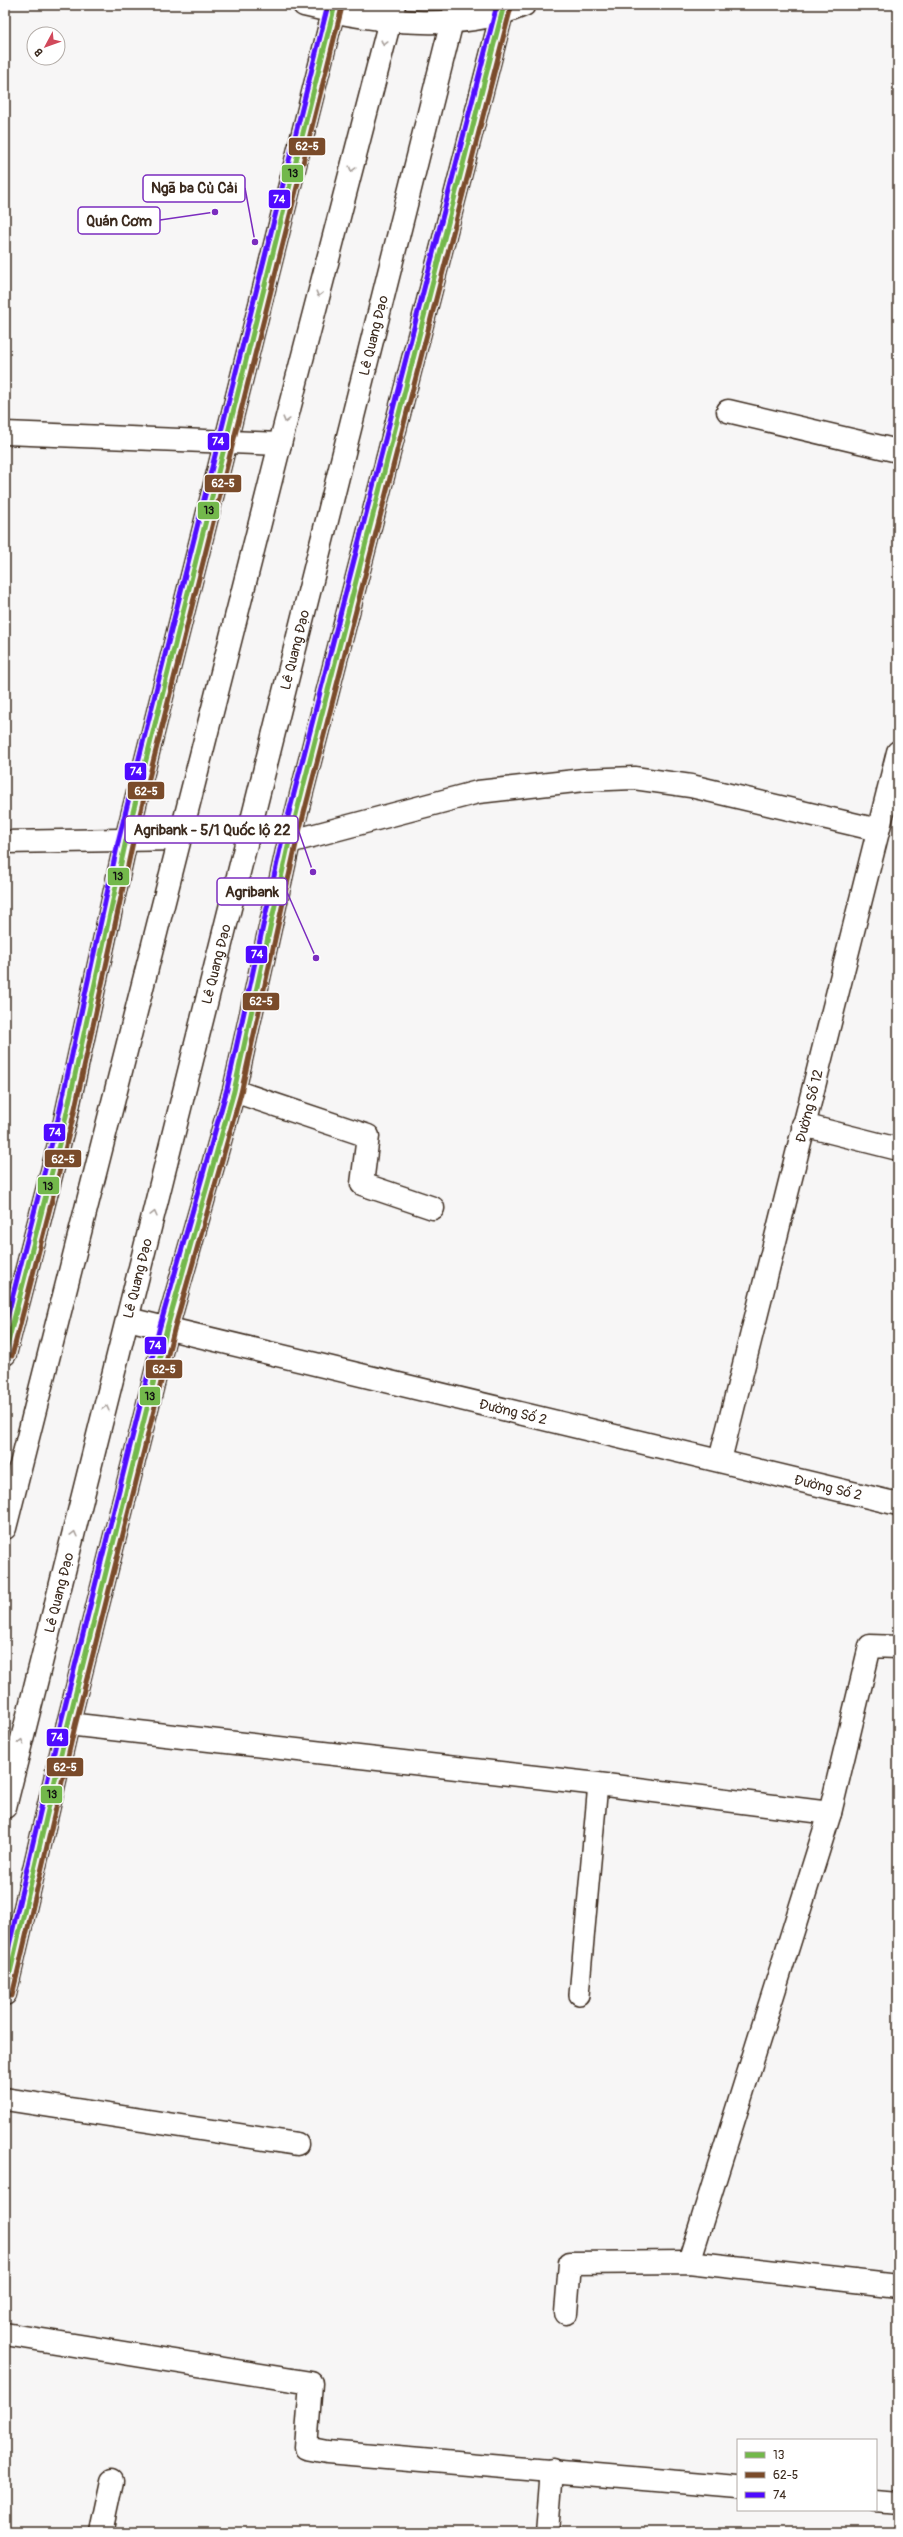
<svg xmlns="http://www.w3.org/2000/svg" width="903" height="2537" viewBox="0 0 903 2537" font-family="Pangolin,sans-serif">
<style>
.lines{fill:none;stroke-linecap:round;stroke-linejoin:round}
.lane-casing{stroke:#3b2a1e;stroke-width:22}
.street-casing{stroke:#3b2a1e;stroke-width:25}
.secondary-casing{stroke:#3b2a1e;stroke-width:25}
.highway-casing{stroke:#3b2a1e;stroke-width:25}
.lane{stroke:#fff;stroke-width:19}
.street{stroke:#fff;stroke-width:22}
.secondary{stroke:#fff;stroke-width:22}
.highway{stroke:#fff;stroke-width:22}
.bus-1-casing{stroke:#fff;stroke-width:8}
.bus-2-casing{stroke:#fff;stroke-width:8}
.bus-3-casing{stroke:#fff;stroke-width:8}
.bus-1{stroke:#73b84b;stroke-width:5}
.bus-2{stroke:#7a4b2a;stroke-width:5}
.bus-3{stroke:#4f0aff;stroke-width:5}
.oneway{stroke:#a79f9a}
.labels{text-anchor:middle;stroke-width:3;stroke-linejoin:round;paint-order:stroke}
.street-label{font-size:14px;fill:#3b2a1e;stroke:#fff}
.leader{fill:none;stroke:#7b2cbf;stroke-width:1.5}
.callout-dot{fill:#7b2cbf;stroke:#fff;stroke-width:1.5}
.callout{fill:#fff;stroke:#7b2cbf;stroke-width:1.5}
.callout-label{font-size:15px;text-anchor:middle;font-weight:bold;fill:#3b2a1e}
.line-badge{stroke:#fff;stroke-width:1.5}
.badge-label{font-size:11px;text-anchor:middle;font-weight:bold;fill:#fff}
.pale-badge-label{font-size:11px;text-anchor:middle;font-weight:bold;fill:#111}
</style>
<rect width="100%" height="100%" fill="#f7f6f6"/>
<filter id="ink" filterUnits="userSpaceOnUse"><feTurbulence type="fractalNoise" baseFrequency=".025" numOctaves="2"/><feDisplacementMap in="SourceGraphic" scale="8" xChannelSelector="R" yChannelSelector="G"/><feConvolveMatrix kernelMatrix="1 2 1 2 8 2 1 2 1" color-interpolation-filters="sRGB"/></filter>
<g filter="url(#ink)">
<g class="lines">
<g class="lane-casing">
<path id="lane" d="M 579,1995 L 598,1784"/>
</g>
<g class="street-casing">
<g id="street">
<path d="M 728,411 L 898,451"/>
<path d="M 5,433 L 280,444"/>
<path d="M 5,842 L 179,839"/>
<path d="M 289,842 L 478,792 L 584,780 L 634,778 L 691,786 L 878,830"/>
<path d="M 234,1091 L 368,1136 L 362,1184 L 433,1208"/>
<path d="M 803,1125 L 898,1149"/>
<path id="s1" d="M 128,1319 L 898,1504"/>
<path id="s2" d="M 720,1460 L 898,752"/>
<path d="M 68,1724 L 598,1784 L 830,1813"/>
<path d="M 5,2099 L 297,2144"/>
<path d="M 689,2262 L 830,1813 L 870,1646 L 898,1647"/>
<path d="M 566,2313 L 570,2263 L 689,2262 L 898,2286"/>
<path d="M 5,2334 L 311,2383 L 306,2448 L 327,2452 L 738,2487"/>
<path d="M 876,2500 L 898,2502"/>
<path d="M 101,2532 L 112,2481"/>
<path d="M 547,2532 L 552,2470"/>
</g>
</g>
<g class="secondary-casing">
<path id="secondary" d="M 304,5 C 372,21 458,34 524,5"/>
</g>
<g class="highway-casing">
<g id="highway">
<path d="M 5,1354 L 65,1121 L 126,840 L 335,5"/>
<path d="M 5,1528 L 280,444 L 394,5"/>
<path id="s3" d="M 5,1807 L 456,5"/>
<path d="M 5,1994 L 68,1724 L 167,1328 L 234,1091 L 289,842 L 504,5"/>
</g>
</g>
<use href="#lane" class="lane"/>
<use href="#street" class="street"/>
<use href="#secondary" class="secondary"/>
<use href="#highway" class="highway"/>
<g class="bus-1-casing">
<path id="bus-1" d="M 5,1354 L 65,1121 L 126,840 L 335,5
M 5,1994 L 68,1724 L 167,1328 L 234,1091 L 289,842 L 504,5"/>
</g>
<g class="bus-2-casing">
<path id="bus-2" d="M 12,1356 L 72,1122 L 133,842 L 342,7
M 12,1996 L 75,1726 L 174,1330 L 241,1093 L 296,844 L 511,7"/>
</g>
<g class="bus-3-casing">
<path id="bus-3" d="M 5,1326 L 58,1119 L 119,838 L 328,5
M 5,1963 L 61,1722 L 160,1326 L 227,1089 L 282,840 L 497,5"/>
</g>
<use href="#bus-1" class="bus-1"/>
<use href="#bus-2" class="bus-2"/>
<use href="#bus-3" class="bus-3"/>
</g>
<defs><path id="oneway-chevron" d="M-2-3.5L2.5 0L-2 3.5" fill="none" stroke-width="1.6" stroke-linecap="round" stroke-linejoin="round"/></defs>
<g class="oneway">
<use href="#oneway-chevron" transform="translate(384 43) rotate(105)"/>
<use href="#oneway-chevron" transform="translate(352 169) rotate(105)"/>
<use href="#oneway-chevron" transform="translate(319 294) rotate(105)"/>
<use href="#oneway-chevron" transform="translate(286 420) rotate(105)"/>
<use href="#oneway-chevron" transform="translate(154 1214) rotate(-76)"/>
<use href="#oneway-chevron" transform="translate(106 1408) rotate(-76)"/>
<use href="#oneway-chevron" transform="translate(74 1534) rotate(-76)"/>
<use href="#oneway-chevron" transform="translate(21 1742) rotate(-76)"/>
</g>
</g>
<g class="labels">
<g class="street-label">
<text dy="5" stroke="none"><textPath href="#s3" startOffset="1517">Lê Quang Đạo</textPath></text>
<text dy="5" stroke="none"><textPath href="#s3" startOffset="1193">Lê Quang Đạo</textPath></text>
<text dy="5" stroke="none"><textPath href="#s3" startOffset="869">Lê Quang Đạo</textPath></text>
<text dy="5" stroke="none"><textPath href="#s2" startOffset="365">Đường Số 12</textPath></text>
<text dy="5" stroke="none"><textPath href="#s3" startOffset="545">Lê Quang Đạo</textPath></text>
<text dy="5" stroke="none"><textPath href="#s1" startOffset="396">Đường Số 2</textPath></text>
<text dy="5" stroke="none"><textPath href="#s1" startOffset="720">Đường Số 2</textPath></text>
<text dy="5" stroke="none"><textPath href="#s3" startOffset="221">Lê Quang Đạo</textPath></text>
</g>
</g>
<path class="leader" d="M255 242L245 188M215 212L160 220M313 872L298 829M316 958L287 892"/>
<g class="callout-dot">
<circle cx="255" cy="242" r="4"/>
<circle cx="215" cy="212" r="4"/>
<circle cx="313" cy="872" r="4"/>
<circle cx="316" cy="958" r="4"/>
</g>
<g class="callout">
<rect x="143" y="175" width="102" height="27" rx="4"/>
<rect x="78" y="207" width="82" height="27" rx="4"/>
<rect x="125" y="816" width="173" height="27" rx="4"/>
<rect x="217" y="878" width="70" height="27" rx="4"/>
</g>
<g class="callout-label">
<text x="194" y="193">Ngã ba Củ Cải</text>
<text x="119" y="226">Quán Cơm</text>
<text x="212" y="835">Agribank - 5/1 Quốc lộ 22</text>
<text x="252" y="897">Agribank</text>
</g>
<g class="line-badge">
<rect x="288" y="137" width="38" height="19" rx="4" fill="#7a4b2a"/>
<rect x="281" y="164" width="23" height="19" rx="4" fill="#73b84b"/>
<rect x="268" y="189" width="23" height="20" rx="4" fill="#4f0aff"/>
<rect x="207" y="432" width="23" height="19" rx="4" fill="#4f0aff"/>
<rect x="204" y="474" width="38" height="19" rx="4" fill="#7a4b2a"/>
<rect x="197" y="501" width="23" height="19" rx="4" fill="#73b84b"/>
<rect x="124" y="762" width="23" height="19" rx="4" fill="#4f0aff"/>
<rect x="127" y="781" width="38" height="19" rx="4" fill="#7a4b2a"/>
<rect x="107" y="867" width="23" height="19" rx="4" fill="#73b84b"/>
<rect x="245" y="945" width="23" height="19" rx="4" fill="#4f0aff"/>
<rect x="242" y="992" width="38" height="19" rx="4" fill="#7a4b2a"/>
<rect x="43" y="1123" width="23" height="19" rx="4" fill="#4f0aff"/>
<rect x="44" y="1149" width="38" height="19" rx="4" fill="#7a4b2a"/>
<rect x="37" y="1176" width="23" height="19" rx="4" fill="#73b84b"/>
<rect x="144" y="1336" width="23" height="19" rx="4" fill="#4f0aff"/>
<rect x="145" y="1359" width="38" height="20" rx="4" fill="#7a4b2a"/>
<rect x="139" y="1386" width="22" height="20" rx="4" fill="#73b84b"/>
<rect x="46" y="1728" width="23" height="19" rx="4" fill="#4f0aff"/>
<rect x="46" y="1757" width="38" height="20" rx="4" fill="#7a4b2a"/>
<rect x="40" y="1785" width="23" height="19" rx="4" fill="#73b84b"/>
</g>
<g class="badge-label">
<text x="307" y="150">62-5</text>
<text x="279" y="203">74</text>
<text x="218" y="445">74</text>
<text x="223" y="487">62-5</text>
<text x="136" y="775">74</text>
<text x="146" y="795">62-5</text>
<text x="257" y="958">74</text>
<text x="261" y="1005">62-5</text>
<text x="55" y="1136">74</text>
<text x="63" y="1163">62-5</text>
<text x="155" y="1349">74</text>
<text x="164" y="1373">62-5</text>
<text x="57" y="1741">74</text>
<text x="65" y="1771">62-5</text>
</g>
<g class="pale-badge-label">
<text x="293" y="177">13</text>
<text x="209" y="514">13</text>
<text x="118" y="880">13</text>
<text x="48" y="1190">13</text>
<text x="150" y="1400">13</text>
<text x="52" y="1798">13</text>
</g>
<rect width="903" height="2537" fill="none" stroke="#fff" stroke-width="20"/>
<rect x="10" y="10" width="883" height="2517" fill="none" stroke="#3b2a1e" stroke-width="1.5" filter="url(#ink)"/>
<rect x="737" y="2439" width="140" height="72" fill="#ffffff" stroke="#b1aaa5"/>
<rect x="745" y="2452" width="20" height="6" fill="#73b84b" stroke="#b1aaa5"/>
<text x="773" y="2459" font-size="12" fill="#3b2a1e">13</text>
<rect x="745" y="2472" width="20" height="6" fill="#7a4b2a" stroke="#b1aaa5"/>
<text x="773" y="2479" font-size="12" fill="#3b2a1e">62-5</text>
<rect x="745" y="2492" width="20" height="6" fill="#4f0aff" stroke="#b1aaa5"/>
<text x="773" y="2499" font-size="12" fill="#3b2a1e">74</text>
<g transform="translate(46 46) rotate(229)"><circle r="19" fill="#ffffff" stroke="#b1aaa5"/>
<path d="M0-3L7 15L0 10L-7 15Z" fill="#d1495b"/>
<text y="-6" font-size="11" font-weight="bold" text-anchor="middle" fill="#3b2a1e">B</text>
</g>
</svg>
